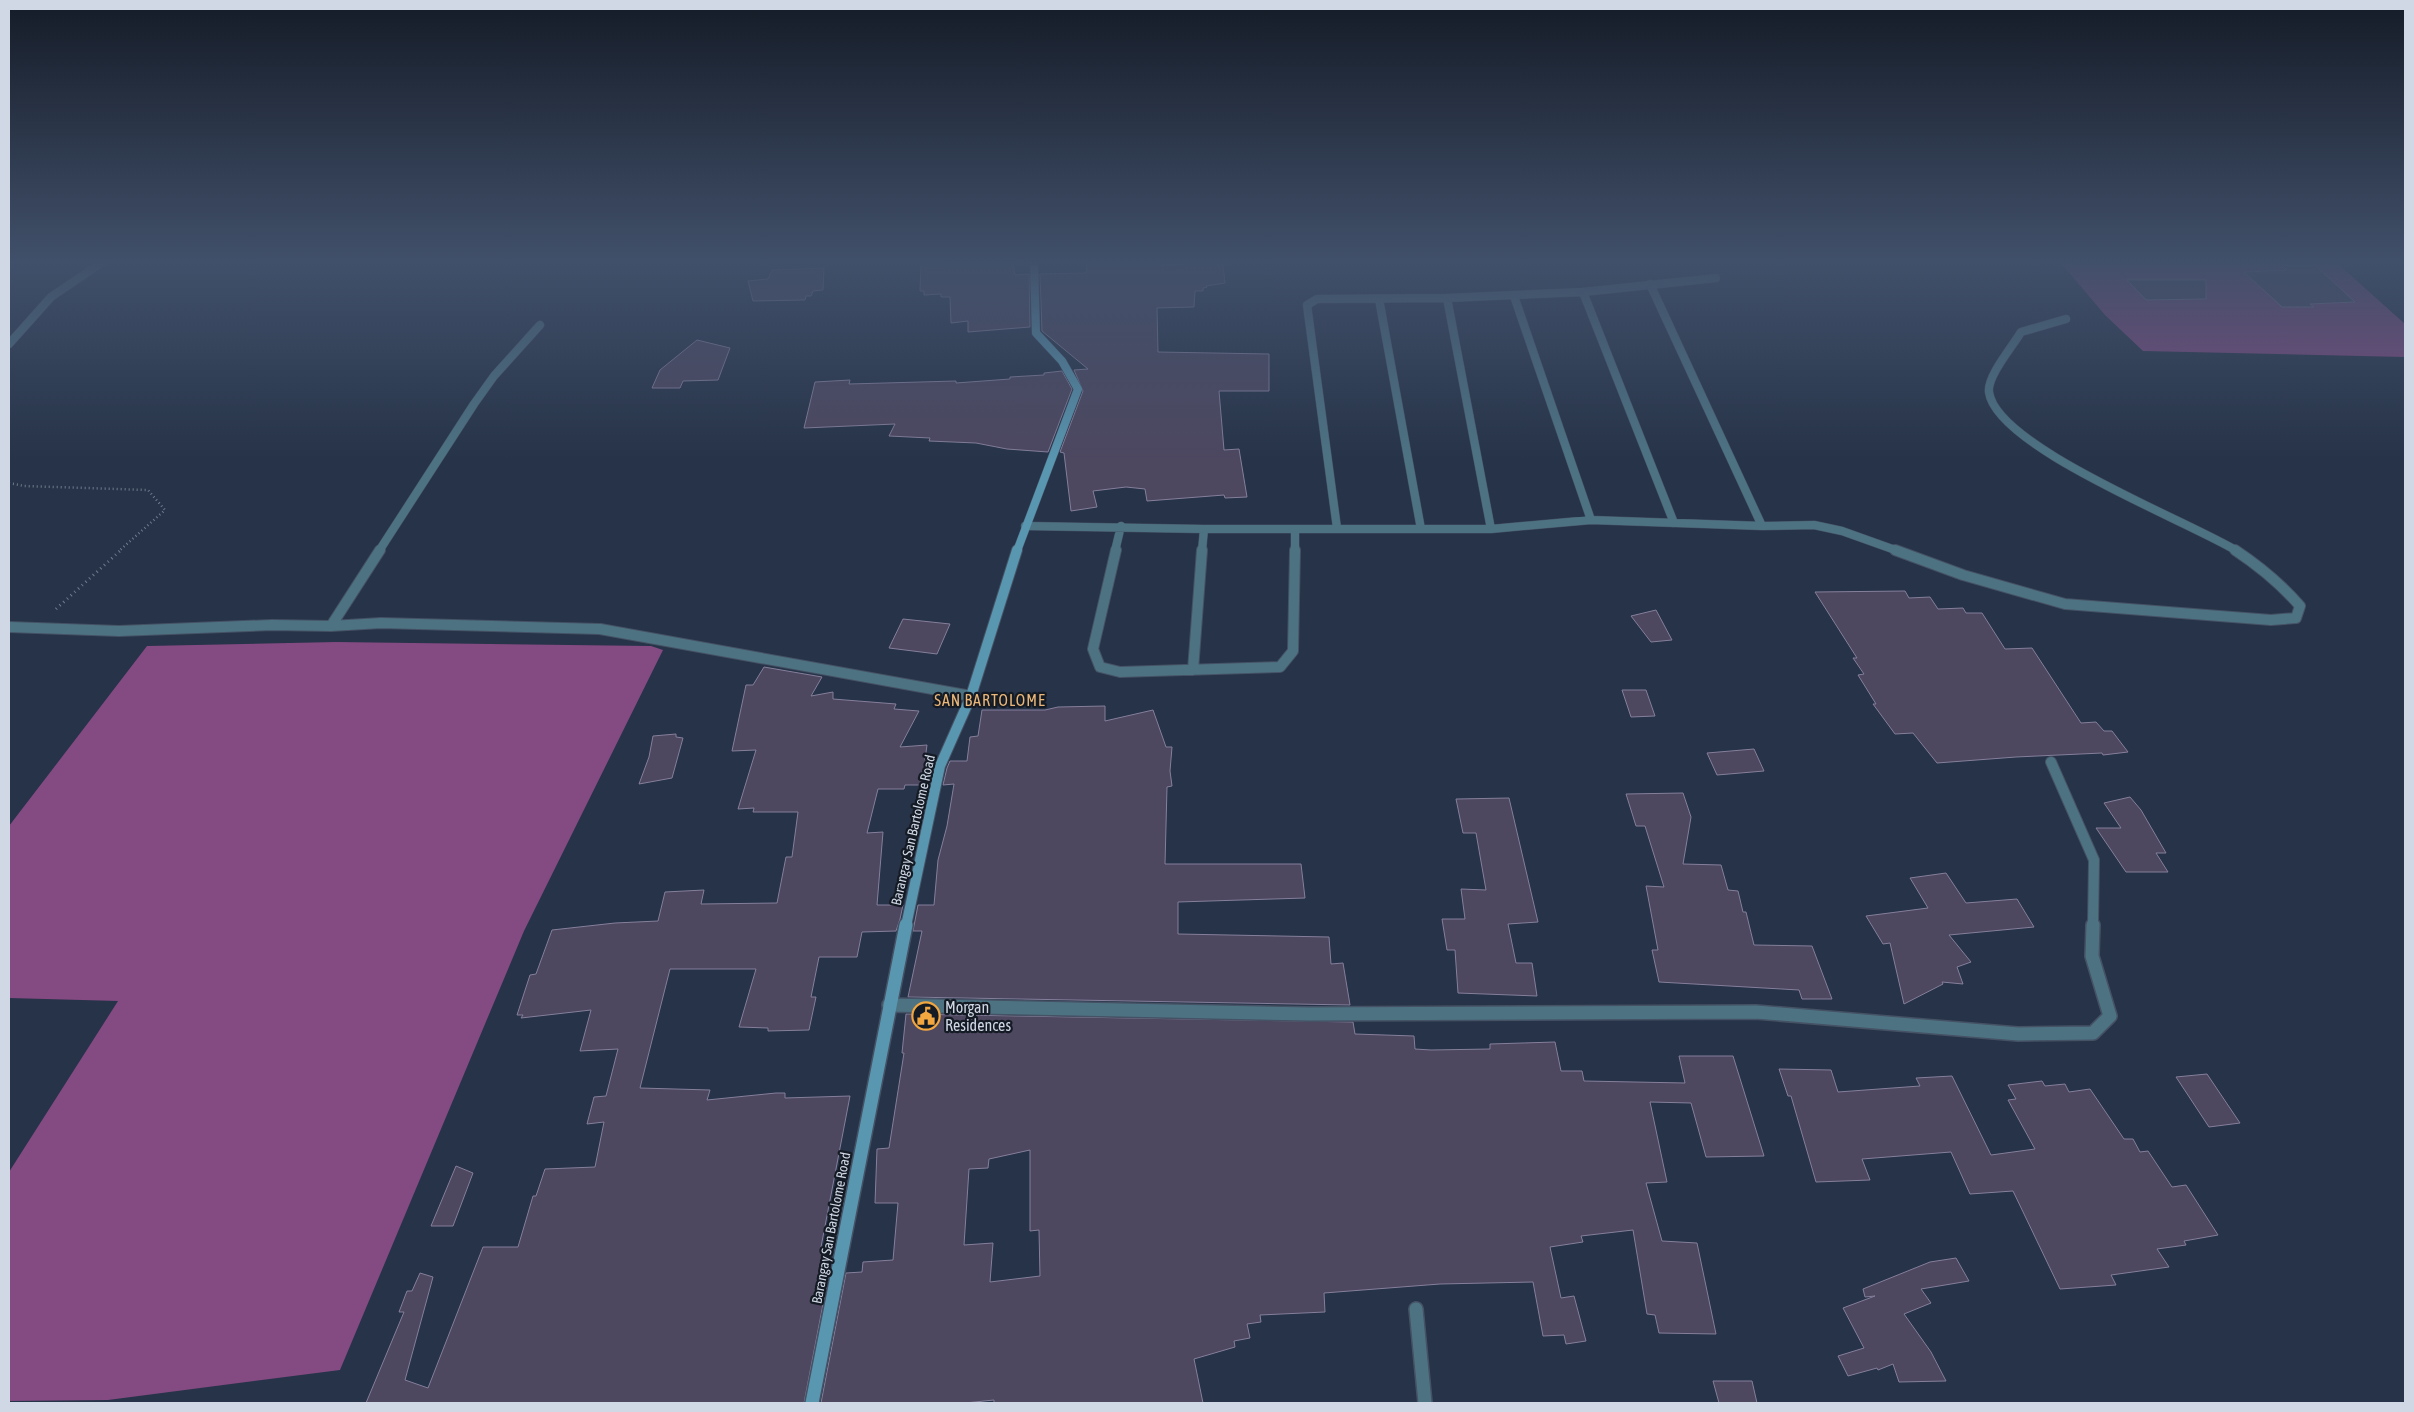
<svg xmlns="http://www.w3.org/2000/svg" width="2414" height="1412" viewBox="0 0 2414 1412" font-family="'Asap Condensed',sans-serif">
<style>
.forest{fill:#844a82}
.building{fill:#4d4760;stroke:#857f9b;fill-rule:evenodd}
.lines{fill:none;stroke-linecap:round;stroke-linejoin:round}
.street-far2-casing{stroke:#455164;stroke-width:9}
.street-far1-casing{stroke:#455164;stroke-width:12}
.street-casing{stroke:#455164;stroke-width:16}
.secondary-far2-casing{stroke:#455164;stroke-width:9}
.secondary-far1-casing{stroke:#455164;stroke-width:12}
.secondary-casing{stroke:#455164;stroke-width:16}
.path-far1{stroke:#707b8d;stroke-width:2.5;stroke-dasharray:1 3;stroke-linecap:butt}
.path{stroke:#707b8d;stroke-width:3;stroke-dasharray:1 4;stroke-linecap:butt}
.street-far2{stroke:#4d7383;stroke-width:8}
.street-far1{stroke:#4d7383;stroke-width:10}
.street{stroke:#4d7383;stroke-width:13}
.secondary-far2{stroke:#5996b0;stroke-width:8}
.secondary-far1{stroke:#5996b0;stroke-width:10}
.secondary{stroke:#5996b0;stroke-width:13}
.labels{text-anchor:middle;stroke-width:4.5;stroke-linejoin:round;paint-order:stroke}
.street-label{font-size:14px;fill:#d0d8e6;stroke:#151b24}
.quarter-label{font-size:16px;letter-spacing:1px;fill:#ebb779;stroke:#151b24}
.near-poi-label{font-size:16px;fill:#d0d8e6;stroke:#151b24;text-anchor:start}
</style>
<rect width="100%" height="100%" fill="#263348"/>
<path class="forest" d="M 2061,263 L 2337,263 L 2405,324 L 2405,357 L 2143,351 L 2105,315 Z
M 336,642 L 651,646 L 663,650 L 524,931 L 340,1370 L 108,1400 L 9,1401 L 9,1172 L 118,1001 L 9,998 L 9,826 L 147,646 Z"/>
<path class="building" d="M 950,263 L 1013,263 L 1015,275 L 1029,274 L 1030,327 L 968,332 L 968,321 L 951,323 L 950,297 L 941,297 L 941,294 L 924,295 L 924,291 L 920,291 L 921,265 Z
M 1087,263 L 1160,263 L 1160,265 L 1223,264 L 1225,283 L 1206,286 L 1207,287 L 1203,288 L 1203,291 L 1195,291 L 1194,307 L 1157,308 L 1158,352 L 1269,354 L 1269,391 L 1219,391 L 1224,450 L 1239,449 L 1247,497 L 1225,498 L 1224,495 L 1147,501 L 1145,489 L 1126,487 L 1093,491 L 1097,507 L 1071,511 L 1064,453 L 1060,452 L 1083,391 L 1074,370 L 1088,369 L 1042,331 L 1040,274 L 1086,273 Z
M 2315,265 L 2355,302 L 2310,304 L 2314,307 L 2282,307 L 2244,272 L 2287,270 L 2283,266 Z
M 824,268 L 823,290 L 813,291 L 811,296 L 806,296 L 805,300 L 753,301 L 748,281 L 768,279 L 772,270 Z
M 2127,280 L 2206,280 L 2206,299 L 2146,300 Z
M 697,340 L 730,348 L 718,380 L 683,381 L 680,388 L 652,388 L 660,370 Z
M 1062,371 L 1072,389 L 1048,452 L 1007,449 L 976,443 L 929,441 L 930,438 L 889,436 L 895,424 L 804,428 L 815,382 L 850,380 L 849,384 L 956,381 L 956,383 L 1010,379 L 1010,377 L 1044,375 L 1044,373 Z
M 1905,591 L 1909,598 L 1930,597 L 1938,609 L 1963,608 L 1966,613 L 1982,613 L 2005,649 L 2032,648 L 2081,723 L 2096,722 L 2104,731 L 2112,731 L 2128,752 L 2103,755 L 2102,753 L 2016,757 L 1937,763 L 1913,733 L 1895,734 L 1873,704 L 1876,704 L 1858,675 L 1864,674 L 1853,658 L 1857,658 L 1815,592 Z
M 1656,610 L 1672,640 L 1651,642 L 1631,616 Z
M 903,619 L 950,624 L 937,654 L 889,648 Z
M 764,667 L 822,677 L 811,696 L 833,692 L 833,699 L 896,704 L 894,709 L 919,711 L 900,747 L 927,745 L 925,760 L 935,761 L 929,785 L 905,785 L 904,789 L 878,789 L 867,833 L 883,832 L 877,905 L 903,905 L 900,919 L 896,931 L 862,932 L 857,957 L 819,957 L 811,997 L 816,997 L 809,1030 L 768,1031 L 768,1028 L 739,1027 L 756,969 L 670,969 L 640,1088 L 710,1090 L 707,1100 L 776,1093 L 785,1093 L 785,1098 L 850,1096 L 821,1247 L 825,1247 L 821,1273 L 829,1273 L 804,1403 L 366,1403 L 404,1312 L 399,1312 L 407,1291 L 412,1291 L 420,1273 L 433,1277 L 405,1380 L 428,1388 L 483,1247 L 518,1247 L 533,1196 L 536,1196 L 545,1169 L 595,1167 L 604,1122 L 587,1124 L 594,1097 L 606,1096 L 618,1049 L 580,1051 L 591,1010 L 521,1018 L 523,1015 L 517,1015 L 530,975 L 536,974 L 552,930 L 615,923 L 658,921 L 665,892 L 704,890 L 701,904 L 777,903 L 786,857 L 792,857 L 798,812 L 753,812 L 754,808 L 738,809 L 756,750 L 732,751 L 746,685 L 753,685 Z
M 1622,690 L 1646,690 L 1655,716 L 1631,717 Z
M 1105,706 L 1105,721 L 1153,710 L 1166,747 L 1172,747 L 1170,771 L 1172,786 L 1167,787 L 1165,864 L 1301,864 L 1305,898 L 1178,902 L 1178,934 L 1329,937 L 1331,964 L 1343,963 L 1350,1005 L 908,997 L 922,931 L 913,931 L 918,905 L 934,905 L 938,860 L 947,826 L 954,784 L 943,785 L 947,768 L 950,761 L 967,761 L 970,737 L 978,736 L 982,710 L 1045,710 L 1058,707 Z
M 676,734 L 676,737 L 683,738 L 672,778 L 639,784 L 649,757 L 653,736 Z
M 1754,749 L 1764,771 L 1717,775 L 1707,753 Z
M 1683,793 L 1691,817 L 1683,864 L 1721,865 L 1728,890 L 1738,891 L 1743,912 L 1746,912 L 1754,945 L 1812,946 L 1832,999 L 1802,999 L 1799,990 L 1659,982 L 1652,950 L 1658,950 L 1646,886 L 1664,887 L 1645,826 L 1636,826 L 1626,794 Z
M 2130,797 L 2141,810 L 2166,853 L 2156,853 L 2168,872 L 2126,872 L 2096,828 L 2121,828 L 2104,803 Z
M 1509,798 L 1538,922 L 1508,924 L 1516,963 L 1532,963 L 1537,996 L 1458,993 L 1455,950 L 1447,950 L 1442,919 L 1465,919 L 1461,889 L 1486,890 L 1476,833 L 1463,833 L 1456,799 Z
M 1946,873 L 1966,903 L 2017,899 L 2034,927 L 1949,935 L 1971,962 L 1957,967 L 1963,984 L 1942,982 L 1943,984 L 1904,1004 L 1890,943 L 1883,944 L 1866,916 L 1928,908 L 1910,878 Z
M 906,1014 L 1353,1022 L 1355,1034 L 1414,1036 L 1415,1049 L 1431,1050 L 1490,1049 L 1490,1044 L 1555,1042 L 1561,1071 L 1582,1071 L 1584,1081 L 1685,1083 L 1679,1056 L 1733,1056 L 1764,1156 L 1706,1157 L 1691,1103 L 1650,1102 L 1667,1182 L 1646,1183 L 1662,1241 L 1697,1243 L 1716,1334 L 1659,1333 L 1655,1315 L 1647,1314 L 1633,1230 L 1581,1236 L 1583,1242 L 1550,1247 L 1561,1298 L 1574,1296 L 1586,1341 L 1566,1344 L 1564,1335 L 1543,1336 L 1533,1282 L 1440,1284 L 1324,1293 L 1325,1312 L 1260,1315 L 1261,1322 L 1247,1324 L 1250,1338 L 1234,1341 L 1235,1347 L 1194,1359 L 1203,1403 L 994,1403 L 994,1400 L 965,1403 L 821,1403 L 846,1273 L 862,1272 L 863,1262 L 893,1260 L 898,1203 L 875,1203 L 877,1149 L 889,1148 L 904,1053 L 902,1053 ZM 1030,1150 L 1030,1231 L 1039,1230 L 1040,1276 L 990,1282 L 993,1243 L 964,1245 L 969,1169 L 988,1168 L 989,1159 Z
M 1779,1069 L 1831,1070 L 1838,1092 L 1920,1086 L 1916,1078 L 1952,1076 L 1991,1155 L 2035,1149 L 2008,1100 L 2016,1099 L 2008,1085 L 2042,1081 L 2045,1086 L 2065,1084 L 2069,1092 L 2090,1089 L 2124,1139 L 2133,1139 L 2140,1152 L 2148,1151 L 2172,1187 L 2186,1185 L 2218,1235 L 2184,1241 L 2186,1245 L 2157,1249 L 2169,1267 L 2111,1275 L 2116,1285 L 2060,1289 L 2013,1191 L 1970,1194 L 1951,1152 L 1862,1159 L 1870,1180 L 1816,1182 L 1791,1096 L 1788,1096 Z
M 2207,1074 L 2240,1123 L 2209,1127 L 2176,1077 Z
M 456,1166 L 473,1173 L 453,1226 L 431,1226 Z
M 1956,1258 L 1969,1281 L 1921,1289 L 1931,1303 L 1904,1314 L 1931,1352 L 1946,1381 L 1899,1382 L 1893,1364 L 1878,1370 L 1877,1368 L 1848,1376 L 1838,1356 L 1864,1348 L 1843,1308 L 1875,1296 L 1865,1297 L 1863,1289 L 1930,1262 Z
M 1713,1381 L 1752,1381 L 1757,1403 L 1719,1403 Z"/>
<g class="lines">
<g class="street-far2-casing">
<path id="street-far2" d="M 1583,292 L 1674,523
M 1514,296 L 1591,520
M 1447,298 L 1491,529
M 1379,299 L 1421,529
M 2066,319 L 2021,332 C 2013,346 1987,376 1989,392 C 1996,447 2188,521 2237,551
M 9,344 L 51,297 L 101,263
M 1025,526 L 1204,529 L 1491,529 L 1591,520 L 1762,526 L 1650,284
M 1762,526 L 1814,525 L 1842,531 L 1898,551
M 1337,528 L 1307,305 L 1317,299 L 1447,298 L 1583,292 L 1716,278
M 379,551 L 474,404 L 494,376 L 540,325
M 1115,551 L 1121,526
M 1202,551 L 1204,529
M 1295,551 L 1295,529"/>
</g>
<g class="street-far1-casing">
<path id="street-far1" d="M 380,550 L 331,626 L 381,623 L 600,629 L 971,696
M 1116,550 L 1093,649 L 1100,667 L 1120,672 L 1280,667 L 1293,651 L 1295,550
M 1895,550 L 1963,575 L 2065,604 L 2271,620 L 2296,618 L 2300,606 C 2281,584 2259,566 2235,550
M 9,627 L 119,631 L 272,625 L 331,626
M 1193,670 L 1202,550
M 2051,762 L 2094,860 L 2093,926"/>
</g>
<g class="street-casing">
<path id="street" d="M 889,1005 L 1309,1014 L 1756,1012 L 2018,1034 L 2093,1033 L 2110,1016 L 2092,956 L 2093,925
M 1416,1309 L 1425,1403"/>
</g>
<g class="secondary-far2-casing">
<path id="secondary-far2" d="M 1017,551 L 1078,389 L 1062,361 L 1036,333 L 1034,263"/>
</g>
<g class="secondary-far1-casing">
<path id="secondary-far1" d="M 906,926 L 940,766 L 971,696 L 1017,550"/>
</g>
<g class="secondary-casing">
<path id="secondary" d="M 812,1403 L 906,925"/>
</g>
<path class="path-far1" d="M 9,483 L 24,486 L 148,490 L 165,510 L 119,551"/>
<path class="path" d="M 56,609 L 121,550"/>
<use href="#street-far2" class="street-far2"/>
<use href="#street-far1" class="street-far1"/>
<use href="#street" class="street"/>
<use href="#secondary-far2" class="secondary-far2"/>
<use href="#secondary-far1" class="secondary-far1"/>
<use href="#secondary" class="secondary"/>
</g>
<linearGradient id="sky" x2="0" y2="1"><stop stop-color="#151c28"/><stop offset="0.57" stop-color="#41506a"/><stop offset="1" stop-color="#41506a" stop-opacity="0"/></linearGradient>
<rect width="2414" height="460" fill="url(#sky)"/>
<defs>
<g id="civic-ring" transform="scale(1.4375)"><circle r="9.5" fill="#151b24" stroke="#f1a640" stroke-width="1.5"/><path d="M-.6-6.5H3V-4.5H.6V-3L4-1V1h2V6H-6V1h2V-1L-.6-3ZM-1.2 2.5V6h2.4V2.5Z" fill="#f1a640"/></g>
</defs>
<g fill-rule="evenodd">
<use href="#civic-ring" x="926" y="1016"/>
</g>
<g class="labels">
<g class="street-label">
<text transform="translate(913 830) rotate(-77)" y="5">Barangay San Bartolome Road</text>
<text transform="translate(831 1228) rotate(-79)" y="5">Barangay San Bartolome Road</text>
</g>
<g class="quarter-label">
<text x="990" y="706">SAN BARTOLOME</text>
</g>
<g class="near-poi-label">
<text x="945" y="1013">Morgan<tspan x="945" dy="18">Residences</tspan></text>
</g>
</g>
<rect width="2414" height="1412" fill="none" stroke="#d0d8e6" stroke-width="20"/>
</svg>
